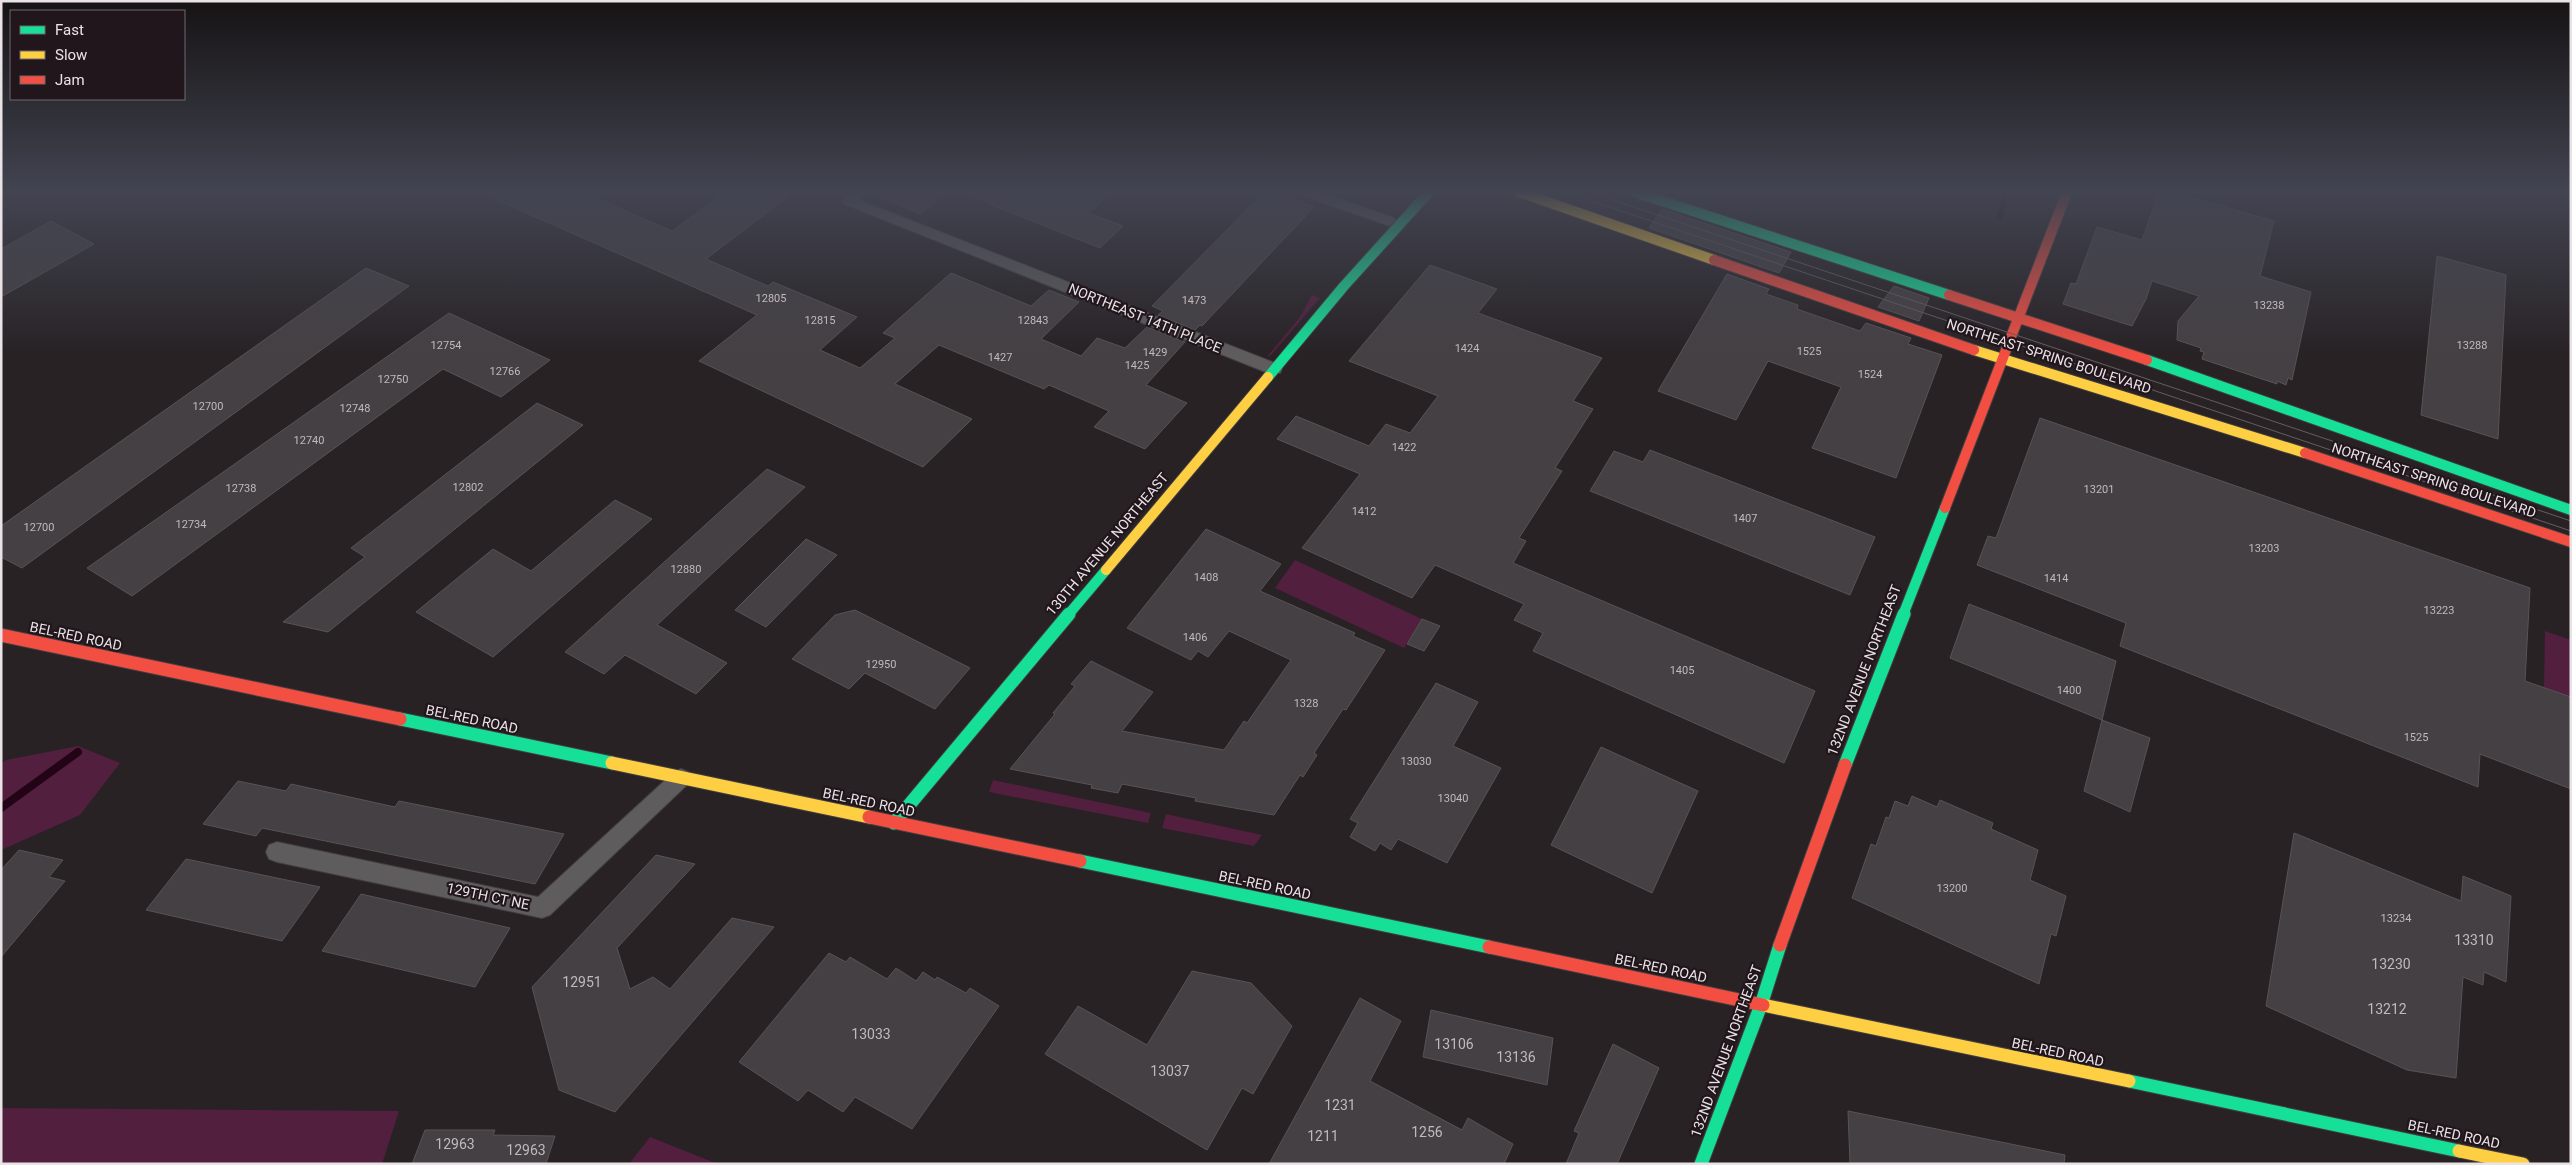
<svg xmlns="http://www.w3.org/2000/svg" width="2572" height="1165" viewBox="0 0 2572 1165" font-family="Roboto,sans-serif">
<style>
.green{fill:#521f3f}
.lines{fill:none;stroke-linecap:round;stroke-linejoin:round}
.stream-far1{stroke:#230316;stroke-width:6}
.stream{stroke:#230316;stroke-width:8}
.building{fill:#454043;stroke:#585355}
.street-casing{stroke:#423e40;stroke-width:2}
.fast-far1-casing{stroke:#423e40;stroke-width:12}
.fast-casing{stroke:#423e40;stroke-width:15}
.slow-far1-casing{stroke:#423e40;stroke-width:12}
.slow-casing{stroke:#423e40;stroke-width:15}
.jam-far1-casing{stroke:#423e40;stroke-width:12}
.jam-casing{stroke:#423e40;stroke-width:15}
.street{fill:#5e5c5d;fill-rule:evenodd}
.fast-far1{stroke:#16e098;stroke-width:10}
.fast{stroke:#16e098;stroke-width:13}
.slow-far1{stroke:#ffcf43;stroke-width:10}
.slow{stroke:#ffcf43;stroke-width:13}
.jam-far1{stroke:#f24e42;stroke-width:10}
.jam{stroke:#f24e42;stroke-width:13}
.tram{stroke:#635e60;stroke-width:1}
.labels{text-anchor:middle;stroke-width:4.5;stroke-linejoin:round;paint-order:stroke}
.number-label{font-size:11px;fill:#c1babd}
.street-label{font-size:14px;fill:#eae3e6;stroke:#20161c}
.near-number-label{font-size:14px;fill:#c1babd}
</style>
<rect width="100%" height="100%" fill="#282225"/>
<path class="green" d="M 1312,295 L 1320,298 L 1271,355 L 1266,358 L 1300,317 Z
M 1295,560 L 1422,619 L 1404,648 L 1275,588 Z
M 2545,631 L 2571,640 L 2571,697 L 2544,687 Z
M 78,746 L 120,763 L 80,815 L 1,850 L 1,764 L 6,760 Z
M 993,780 L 1151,813 L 1148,823 L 989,792 Z
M 1166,814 L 1262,835 L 1254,846 L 1162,828 Z
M 1,1108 L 399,1111 L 382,1164 L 1,1164 Z
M 650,1137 L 718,1164 L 629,1164 Z"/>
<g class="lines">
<path class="stream-far1" d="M 2000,216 L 2004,197"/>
<path class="stream" d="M 1,808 L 78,752"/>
</g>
<path class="building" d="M 479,192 L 582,192 L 672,231 L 725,192 L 794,192 L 706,259 L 768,286 L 773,282 L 857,317 L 820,350 L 860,368 L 895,338 L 883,333 L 951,273 L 1031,306 L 1049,290 L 1079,302 L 1041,339 L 1081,356 L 1097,338 L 1125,348 L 1147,327 L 1185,342 L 1146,385 L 1187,403 L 1145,449 L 1094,427 L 1109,411 L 1049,385 L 1044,389 L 939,345 L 895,384 L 972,419 L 923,467 L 699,361 L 757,315 Z
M 868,192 L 947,192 L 920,214 Z
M 959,192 L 1036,192 L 1052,198 L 1058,192 L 1112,192 L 1089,213 L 1123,226 L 1100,248 Z
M 1264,192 L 1271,192 L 1314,207 L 1202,326 L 1200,325 L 1195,330 L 1158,315 L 1163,311 L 1152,306 Z
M 2159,192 L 2175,192 L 2274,221 L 2260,276 L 2311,292 L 2292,380 L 2288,378 L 2286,385 L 2277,381 L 2277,384 L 2202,359 L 2204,352 L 2200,351 L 2201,348 L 2177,340 L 2178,321 L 2199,296 L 2152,281 L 2146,299 L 2132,326 L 2063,304 L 2071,283 L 2076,284 L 2097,227 L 2142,240 Z
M 1662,209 L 1791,252 L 1779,273 L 1649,228 Z
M 51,221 L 94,244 L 1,297 L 1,249 Z
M 2437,256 L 2506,275 L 2498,439 L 2421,415 Z
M 1430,265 L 1497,289 L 1478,313 L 1602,358 L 1573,401 L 1593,409 L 1555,468 L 1562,471 L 1519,538 L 1526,541 L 1513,563 L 1815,691 L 1784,763 L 1533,651 L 1543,633 L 1514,620 L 1524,604 L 1435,565 L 1412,598 L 1302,548 L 1360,474 L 1277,439 L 1296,416 L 1369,446 L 1386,424 L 1410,433 L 1438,396 L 1349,361 Z
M 366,268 L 409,286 L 22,568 L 1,557 L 1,526 Z
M 1727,274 L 1769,289 L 1766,294 L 1798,305 L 1797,309 L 1860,331 L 1866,323 L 1911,338 L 1908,344 L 1942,355 L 1896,478 L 1812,448 L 1841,387 L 1768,361 L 1736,420 L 1658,391 Z
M 1894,286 L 1929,298 L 1919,321 L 1878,307 Z
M 449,313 L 550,360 L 501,397 L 443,369 L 132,596 L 87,568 Z
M 537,403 L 583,425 L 328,632 L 283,622 L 365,557 L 351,548 Z
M 2040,418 L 2530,588 L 2525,681 L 2571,697 L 2571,789 L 2480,754 L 2478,787 L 2120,646 L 2126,623 L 1977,565 L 1988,536 L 1996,538 Z
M 1650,450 L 1875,537 L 1850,595 L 1590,491 L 1614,451 L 1643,462 Z
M 767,469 L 805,487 L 657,625 L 727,663 L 696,694 L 625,655 L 604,674 L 565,652 Z
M 615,500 L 652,519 L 493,657 L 416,612 L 493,549 L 531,571 Z
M 1206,529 L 1281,564 L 1260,591 L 1355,633 L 1353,636 L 1385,650 L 1346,710 L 1343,709 L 1314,753 L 1317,755 L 1303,777 L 1300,775 L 1274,815 L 1195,801 L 1196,798 L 1122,784 L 1118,793 L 1091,788 L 1092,785 L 1010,769 L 1055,714 L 1053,713 L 1075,686 L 1071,684 L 1091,661 L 1153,692 L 1122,731 L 1224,750 L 1244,721 L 1247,723 L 1291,660 L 1229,631 L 1208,657 L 1198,651 L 1191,660 L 1127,628 Z
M 806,539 L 837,555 L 766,627 L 735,610 Z
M 1969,604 L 2116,661 L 2102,720 L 1950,658 Z
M 855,610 L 970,668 L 935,709 L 865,673 L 849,689 L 792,659 L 835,615 Z
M 1422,619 L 1440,626 L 1424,651 L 1407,644 Z
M 1436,683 L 1478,702 L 1453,746 L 1501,768 L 1447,863 L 1398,839 L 1391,850 L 1380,843 L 1375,851 L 1350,837 L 1358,823 L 1350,819 Z
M 2102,720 L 2150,738 L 2130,812 L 2084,791 Z
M 1601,747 L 1698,791 L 1652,893 L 1551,845 Z
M 238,781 L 286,791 L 291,784 L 395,807 L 399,801 L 564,834 L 535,884 L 262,828 L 256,836 L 203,824 Z
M 1912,796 L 1937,807 L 1940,800 L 1993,823 L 1991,829 L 2038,850 L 2030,880 L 2066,896 L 2056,936 L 2051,934 L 2039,984 L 1852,898 L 1871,844 L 1876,846 L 1886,817 L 1889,818 L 1895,801 L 1908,806 Z
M 2294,833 L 2461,901 L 2463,876 L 2511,896 L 2506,982 L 2484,972 L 2483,985 L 2463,977 L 2456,1078 L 2407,1070 L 2266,1006 Z
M 19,850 L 63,860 L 49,877 L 65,881 L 1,957 L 1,870 Z
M 656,855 L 695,864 L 617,948 L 630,989 L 653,977 L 670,989 L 732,918 L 774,927 L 615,1112 L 559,1090 L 532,987 Z
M 186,859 L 320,887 L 282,941 L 146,910 Z
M 361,894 L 510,928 L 475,987 L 322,951 Z
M 829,953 L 846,962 L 850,957 L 887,979 L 896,968 L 916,981 L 923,972 L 935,980 L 937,977 L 966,993 L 970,988 L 999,1006 L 912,1129 L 855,1097 L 843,1112 L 808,1090 L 798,1101 L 739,1062 Z
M 1192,971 L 1251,983 L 1292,1026 L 1253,1094 L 1242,1088 L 1207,1150 L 1045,1054 L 1078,1006 L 1147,1045 Z
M 1360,998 L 1401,1021 L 1370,1081 L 1462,1130 L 1468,1118 L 1513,1144 L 1504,1164 L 1269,1164 Z
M 1431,1010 L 1553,1038 L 1547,1085 L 1423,1057 Z
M 1613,1044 L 1659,1068 L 1617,1164 L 1566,1164 L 1579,1133 L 1574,1131 Z
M 1848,1111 L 2065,1155 L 2064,1164 L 1850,1164 Z
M 425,1130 L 495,1130 L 493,1135 L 555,1136 L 546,1164 L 412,1164 Z"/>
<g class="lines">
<g class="street-casing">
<path id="street" d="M 850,192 L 866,192 L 859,200 L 1280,365 L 1282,369 L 1280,373 L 1268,373 L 844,204 L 842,201 Z
M 1298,192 L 1320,192 L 1394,218 L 1396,221 L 1389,226 L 1384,224 L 1300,195 Z
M 681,769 L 688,772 L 691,778 L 688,784 L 550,915 L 542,918 L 277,862 L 269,859 L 266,852 L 269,845 L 277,842 L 538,897 L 674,772 Z"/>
</g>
<g class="fast-far1-casing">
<path id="fast-far1" d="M 1635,192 L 1949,295
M 2147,360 L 2571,510
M 1268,377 L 1344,286 L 1429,192
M 1068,615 L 1106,570
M 1903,615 L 1945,508"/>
</g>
<g class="fast-casing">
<path id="fast" d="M 400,719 L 612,763
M 1845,765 L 1904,614
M 894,823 L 1069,614
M 1080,861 L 1489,947
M 2129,1081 L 2459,1151
M 1701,1164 L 1761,1005 L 1780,945"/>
</g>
<g class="slow-far1-casing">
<path id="slow-far1" d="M 1519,192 L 1714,260
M 1974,350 L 2305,453
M 1106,570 L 1268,377"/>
</g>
<g class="slow-casing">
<path id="slow" d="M 612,763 L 869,817
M 1763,1005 L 2129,1081
M 2459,1151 L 2523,1164"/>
</g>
<g class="jam-far1-casing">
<path id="jam-far1" d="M 1714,260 L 1974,350
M 1949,295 L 2147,360
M 2305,453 L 2571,542
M 1945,508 L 2067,192"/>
</g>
<g class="jam-casing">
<path id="jam" d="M 1,635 L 400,719
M 869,817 L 1080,861
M 1780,945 L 1845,765
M 1489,947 L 1763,1005"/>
</g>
<use href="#street" class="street"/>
<use href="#fast-far1" class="fast-far1"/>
<use href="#fast" class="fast"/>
<use href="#slow-far1" class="slow-far1"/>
<use href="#slow" class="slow"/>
<use href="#jam-far1" class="jam-far1"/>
<use href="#jam" class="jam"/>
<path class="tram" d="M 1565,192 L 2571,531
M 1589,192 L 2571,521"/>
</g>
<linearGradient id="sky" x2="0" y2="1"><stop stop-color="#161314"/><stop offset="0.54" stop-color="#424451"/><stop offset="1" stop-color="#424451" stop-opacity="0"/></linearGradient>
<rect width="2572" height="355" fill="url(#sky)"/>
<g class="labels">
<g class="number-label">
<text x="771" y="302">12805</text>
<text x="1194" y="304">1473</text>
<text x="2269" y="309">13238</text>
<text x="820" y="324">12815</text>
<text x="1033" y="324">12843</text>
<text x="446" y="349">12754</text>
<text x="2472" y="349">13288</text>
<text x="1467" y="352">1424</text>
<text x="1809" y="355">1525</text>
<text x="1155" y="356">1429</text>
<text x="1000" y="361">1427</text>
<text x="1137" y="369">1425</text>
<text x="505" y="375">12766</text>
<text x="1870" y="378">1524</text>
<text x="393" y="383">12750</text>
<text x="208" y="410">12700</text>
<text x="355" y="412">12748</text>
<text x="309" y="444">12740</text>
<text x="1404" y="451">1422</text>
<text x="468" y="491">12802</text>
<text x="241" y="492">12738</text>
<text x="2099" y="493">13201</text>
<text x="1364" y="515">1412</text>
<text x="1745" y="522">1407</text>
<text x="191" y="528">12734</text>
<text x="39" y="531">12700</text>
<text x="2264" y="552">13203</text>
<text x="686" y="573">12880</text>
<text x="1206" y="581">1408</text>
<text x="2056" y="582">1414</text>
<text x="2439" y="614">13223</text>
<text x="1195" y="641">1406</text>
<text x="881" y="668">12950</text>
<text x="1682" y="674">1405</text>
<text x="2069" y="694">1400</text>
<text x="1306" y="707">1328</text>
<text x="2416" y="741">1525</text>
<text x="1416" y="765">13030</text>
<text x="1453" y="802">13040</text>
<text x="1952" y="892">13200</text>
<text x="2396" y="922">13234</text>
</g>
<g class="street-label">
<text transform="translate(1145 318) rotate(22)" y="5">NORTHEAST 14TH PLACE</text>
<text transform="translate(2049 356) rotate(18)" y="5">NORTHEAST SPRING BOULEVARD</text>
<text transform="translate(2434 480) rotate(18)" y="5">NORTHEAST SPRING BOULEVARD</text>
<text transform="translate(1107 544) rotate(-50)" y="5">130TH AVENUE NORTHEAST</text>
<text transform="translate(76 636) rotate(12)" y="5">BEL-RED ROAD</text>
<text transform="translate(1864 670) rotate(-69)" y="5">132ND AVENUE NORTHEAST</text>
<text transform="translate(472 719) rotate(12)" y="5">BEL-RED ROAD</text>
<text transform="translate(869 802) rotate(12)" y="5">BEL-RED ROAD</text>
<text transform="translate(1265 885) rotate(12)" y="5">BEL-RED ROAD</text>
<text transform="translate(488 896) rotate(12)" y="5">129TH CT NE</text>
<text transform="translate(1661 968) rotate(12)" y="5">BEL-RED ROAD</text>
<text transform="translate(1726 1051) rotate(-70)" y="5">132ND AVENUE NORTHEAST</text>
<text transform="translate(2058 1052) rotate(12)" y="5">BEL-RED ROAD</text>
<text transform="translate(2454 1134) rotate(12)" y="5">BEL-RED ROAD</text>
</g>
<g class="near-number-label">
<text x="2474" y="945">13310</text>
<text x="2391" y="969">13230</text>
<text x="582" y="987">12951</text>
<text x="2387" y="1014">13212</text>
<text x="871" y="1039">13033</text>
<text x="1454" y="1049">13106</text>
<text x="1516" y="1062">13136</text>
<text x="1170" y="1076">13037</text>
<text x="1340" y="1110">1231</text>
<text x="1427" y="1137">1256</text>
<text x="1323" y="1141">1211</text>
<text x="455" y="1149">12963</text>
<text x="526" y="1155">12963</text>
</g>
</g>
<rect width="2572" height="1165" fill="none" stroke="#eae3e6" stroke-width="5"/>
<rect x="10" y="10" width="175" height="90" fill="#20161c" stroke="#71686d"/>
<rect x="20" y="26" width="25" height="8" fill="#16e098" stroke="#71686d"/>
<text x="55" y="35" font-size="15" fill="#eae3e6">Fast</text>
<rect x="20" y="51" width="25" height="8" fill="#ffcf43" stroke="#71686d"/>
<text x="55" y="60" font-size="15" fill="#eae3e6">Slow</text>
<rect x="20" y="76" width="25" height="8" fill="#f24e42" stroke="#71686d"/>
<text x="55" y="85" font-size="15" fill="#eae3e6">Jam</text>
</svg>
